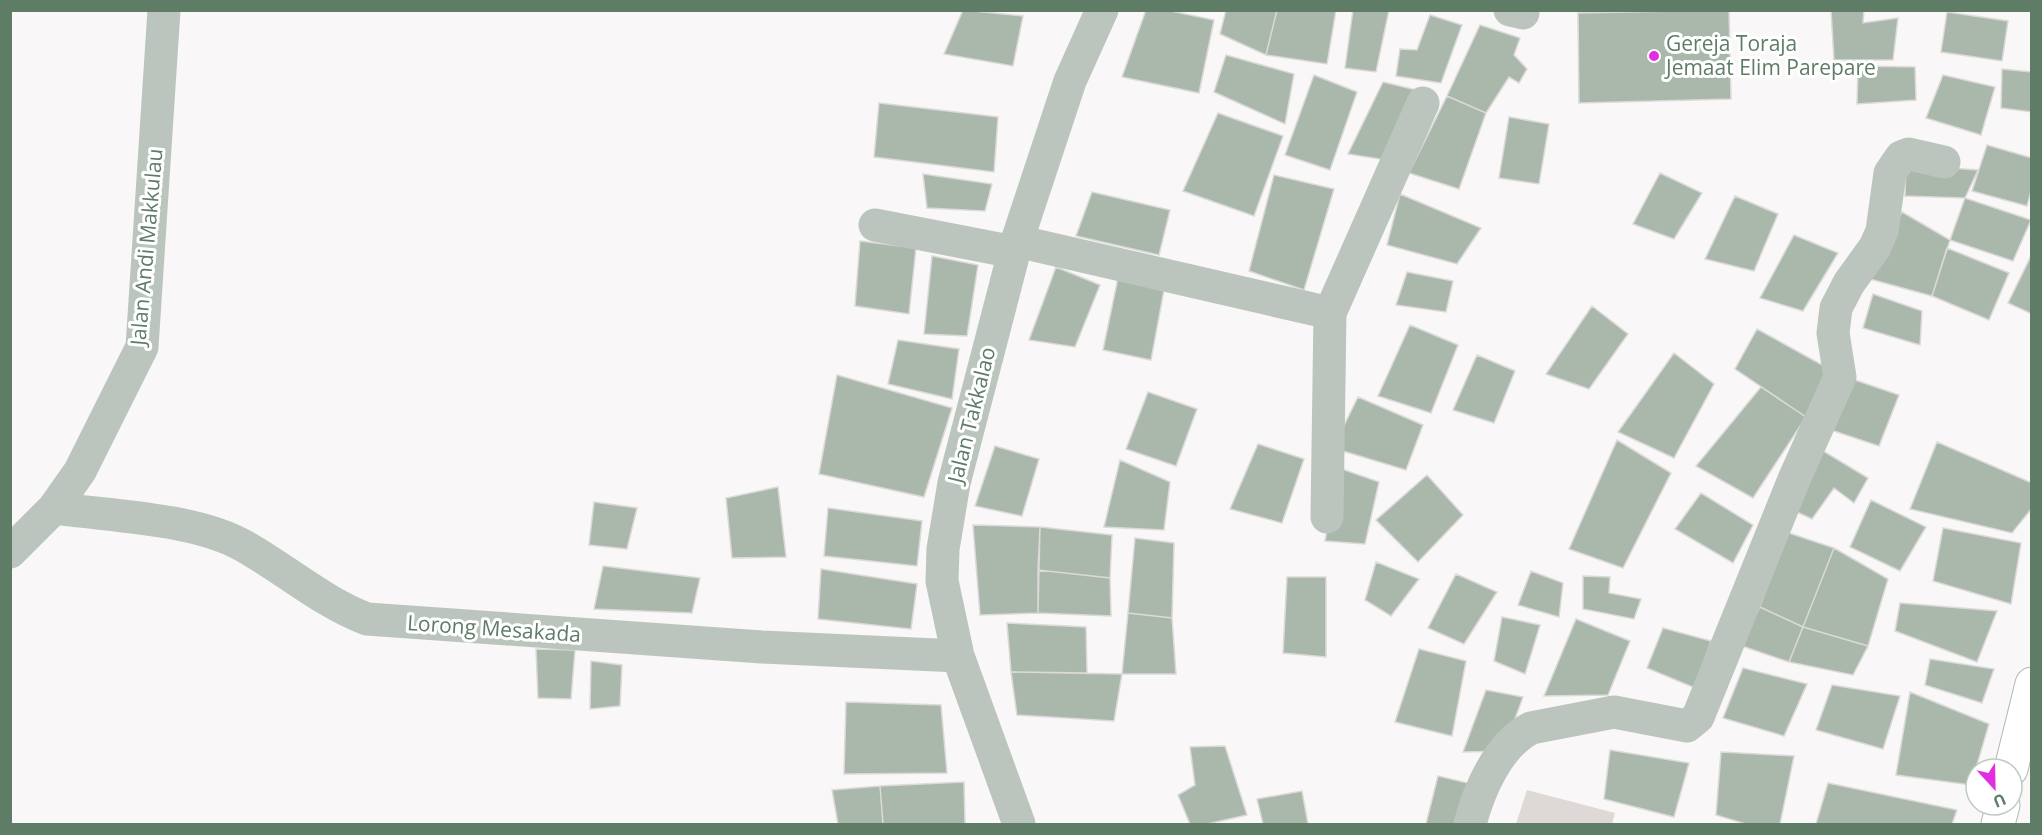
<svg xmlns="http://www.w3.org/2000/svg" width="2042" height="835" viewBox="0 0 2042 835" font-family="'Open Sans',sans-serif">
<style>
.green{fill:#ded9d6}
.building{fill:#a9b8ab;stroke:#dbd9d9;stroke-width:1.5}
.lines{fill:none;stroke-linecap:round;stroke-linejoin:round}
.highway-casing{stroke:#afb9b2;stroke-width:35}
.minor{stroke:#bbc5bd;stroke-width:33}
.highway{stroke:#fff;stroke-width:33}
.poi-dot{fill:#e32de1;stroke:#fff;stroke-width:2}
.labels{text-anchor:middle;stroke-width:6;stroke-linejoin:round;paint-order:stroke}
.poi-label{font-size:21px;fill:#5f7c66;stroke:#fff;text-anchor:start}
.street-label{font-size:21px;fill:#5f7c66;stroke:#fff}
</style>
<rect width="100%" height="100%" fill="#f9f7f7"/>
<path class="green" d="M 1527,790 L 1615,813 L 1612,824 L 1516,824 Z"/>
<path class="building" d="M 963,10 L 1023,16 L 1013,66 L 944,54 Z
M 1146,10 L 1166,10 L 1214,20 L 1199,93 L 1122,77 Z
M 1226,10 L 1277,10 L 1266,55 L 1220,34 Z
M 1277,10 L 1336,10 L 1327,64 L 1266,55 Z
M 1353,10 L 1389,10 L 1376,72 L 1345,68 Z
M 1729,10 L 1731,99 L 1579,103 L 1578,13 Z
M 1831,10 L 1864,10 L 1863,23 L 1898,18 L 1893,60 L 1834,60 Z
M 1947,12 L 2008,21 L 2002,61 L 1941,52 Z
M 1430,15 L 1462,25 L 1441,83 L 1396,76 L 1400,49 L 1417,50 Z
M 1480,25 L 1520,38 L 1514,55 L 1527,69 L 1519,83 L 1509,77 L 1486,113 L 1447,96 Z
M 1226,55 L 1294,74 L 1285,124 L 1214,92 Z
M 1858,66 L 1915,67 L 1916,100 L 1857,104 Z
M 2002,69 L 2032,72 L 2032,112 L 2001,108 Z
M 1314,75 L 1357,92 L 1330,170 L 1285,155 Z
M 1943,75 L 1995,87 L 1981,135 L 1926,118 Z
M 1383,82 L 1433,94 L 1405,163 L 1348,154 Z
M 1447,96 L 1486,113 L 1459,189 L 1409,173 Z
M 879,103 L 998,117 L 994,172 L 874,157 Z
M 1218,113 L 1283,136 L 1254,216 L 1183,191 Z
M 1509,117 L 1549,124 L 1539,184 L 1499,178 Z
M 1987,145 L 2032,158 L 2032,187 L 2027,206 L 1972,191 Z
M 1906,165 L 1978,170 L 1965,198 L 1905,196 Z
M 1660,173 L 1702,193 L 1674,239 L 1633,224 Z
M 923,174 L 992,184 L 985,211 L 927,208 Z
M 1274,175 L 1334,189 L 1304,290 L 1249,271 Z
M 1092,192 L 1170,210 L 1159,255 L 1076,236 Z
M 1400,194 L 1481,228 L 1457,264 L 1387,245 Z
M 1735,196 L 1778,214 L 1754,271 L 1705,259 Z
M 1965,198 L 2031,220 L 2013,261 L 1950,240 Z
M 1902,212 L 1950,240 L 1932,296 L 1870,279 Z
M 1794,235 L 1838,253 L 1803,311 L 1760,298 Z
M 860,241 L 916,248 L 909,314 L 855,306 Z
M 1947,248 L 2009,273 L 1989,320 L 1932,296 Z
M 2032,254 L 2032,314 L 2008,303 Z
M 932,256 L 978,265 L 967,336 L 924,334 Z
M 1056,267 L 1100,285 L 1075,347 L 1029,340 Z
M 1407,272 L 1453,281 L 1446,312 L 1396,305 Z
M 1118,278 L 1164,290 L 1151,360 L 1103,350 Z
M 1873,294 L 1922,311 L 1920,345 L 1863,328 Z
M 1592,306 L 1628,334 L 1589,389 L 1546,374 Z
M 1410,325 L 1458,345 L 1431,413 L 1378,396 Z
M 1757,329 L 1833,371 L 1806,417 L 1735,369 Z
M 898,340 L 959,349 L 952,399 L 888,384 Z
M 1674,353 L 1714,384 L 1674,458 L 1618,432 Z
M 1477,355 L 1515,371 L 1494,423 L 1453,410 Z
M 837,375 L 952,408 L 924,497 L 819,474 Z
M 1855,380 L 1899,395 L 1879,446 L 1828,429 Z
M 1761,387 L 1806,417 L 1753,498 L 1696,466 Z
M 1148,392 L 1197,409 L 1176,466 L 1126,449 Z
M 1358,397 L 1423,425 L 1406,470 L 1333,448 Z
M 1800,437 L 1868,478 L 1854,503 L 1834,488 L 1812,519 L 1771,500 Z
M 1617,440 L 1671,473 L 1623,568 L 1569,549 Z
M 1937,442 L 2032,483 L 2032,508 L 2012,533 L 1910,509 Z
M 1258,444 L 1304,459 L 1282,523 L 1230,509 Z
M 995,446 L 1039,459 L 1022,516 L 975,506 Z
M 1120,460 L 1170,482 L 1164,530 L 1104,527 Z
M 1339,468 L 1379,482 L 1365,544 L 1325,541 Z
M 1427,475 L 1463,515 L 1418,562 L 1376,520 Z
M 778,487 L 786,557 L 732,558 L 726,498 Z
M 1701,493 L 1753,525 L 1733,563 L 1675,529 Z
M 1871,500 L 1926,527 L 1900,571 L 1850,547 Z
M 594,502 L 637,508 L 627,549 L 589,545 Z
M 828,508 L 922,521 L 917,566 L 824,556 Z
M 973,525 L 1040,527 L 1038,613 L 980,615 Z
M 1040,527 L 1112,535 L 1110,578 L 1038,570 Z
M 1943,528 L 2021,543 L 2011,604 L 1933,581 Z
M 1786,532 L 1834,548 L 1803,627 L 1760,607 Z
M 1135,538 L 1174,543 L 1172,618 L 1128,613 Z
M 1834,548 L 1888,579 L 1868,646 L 1803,627 Z
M 1376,562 L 1419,579 L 1391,616 L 1365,600 Z
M 603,566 L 700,578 L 692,613 L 594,609 Z
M 821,569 L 917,584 L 911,629 L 818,619 Z
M 1038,570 L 1110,578 L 1111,616 L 1038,613 Z
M 1531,571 L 1563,583 L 1559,617 L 1518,605 Z
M 1456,574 L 1497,592 L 1464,644 L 1428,628 Z
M 1583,576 L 1610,577 L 1609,593 L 1641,599 L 1634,619 L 1583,609 Z
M 1287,577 L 1326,577 L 1326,657 L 1283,653 Z
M 1900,603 L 1997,611 L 1977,662 L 1895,631 Z
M 1760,607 L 1803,627 L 1789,662 L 1739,645 Z
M 1128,613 L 1172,618 L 1176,674 L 1122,674 Z
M 1502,617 L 1540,625 L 1525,674 L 1494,661 Z
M 1576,619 L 1630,641 L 1608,695 L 1544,696 Z
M 1007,623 L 1086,627 L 1087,673 L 1011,672 Z
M 1803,627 L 1868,646 L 1853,675 L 1789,662 Z
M 1663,628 L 1711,641 L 1695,688 L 1647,668 Z
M 536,649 L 575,650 L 571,699 L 538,698 Z
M 1419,649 L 1466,661 L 1452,736 L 1395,722 Z
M 1930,659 L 1994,669 L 1982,703 L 1925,685 Z
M 591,661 L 622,665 L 620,706 L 590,709 Z
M 1743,668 L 1807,684 L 1784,736 L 1723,718 Z
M 1011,672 L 1122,674 L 1114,721 L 1017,715 Z
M 1832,685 L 1900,696 L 1883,749 L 1816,730 Z
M 1486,690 L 1523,697 L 1503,751 L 1463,752 Z
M 1910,692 L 1989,724 L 1971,785 L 1896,775 Z
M 846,702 L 941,705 L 947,773 L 844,774 Z
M 1225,746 L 1247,815 L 1207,824 L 1190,824 L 1178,795 L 1195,785 L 1190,747 Z
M 1610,750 L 1689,763 L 1674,817 L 1604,799 Z
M 1721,752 L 1794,756 L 1780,824 L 1746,824 L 1716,815 Z
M 1438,776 L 1476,785 L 1468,824 L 1426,824 Z
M 964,782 L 965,824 L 883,824 L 880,786 Z
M 1828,783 L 1957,810 L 1952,824 L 1816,824 Z
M 880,786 L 883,824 L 838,824 L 832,790 Z
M 1302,791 L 1308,824 L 1263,824 L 1257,799 Z"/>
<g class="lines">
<g class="highway-casing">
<path id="highway" d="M 2011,769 L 2032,684
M 1998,824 L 2003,805"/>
</g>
<path class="minor" d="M 1510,10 L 1523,13
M 875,225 L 1014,252
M 1017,241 L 1330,313
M 54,508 C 110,516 193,518 242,545 C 284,568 322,602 367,619 L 762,647 L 958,656
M 1327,517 L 1330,313 L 1423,103
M 10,552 L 54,508 L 80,471 L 142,347 L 164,10
M 1019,824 L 958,656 L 942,581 L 943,549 L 954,483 L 1017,241 L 1070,81 L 1102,10
M 1470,824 C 1479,790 1498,745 1531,728 L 1614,712 L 1687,726 L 1698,717 L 1795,477 L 1840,377 L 1833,333 L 1836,308 L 1849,283 L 1875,247 L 1882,231 L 1890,173 L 1901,157 L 1909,154 L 1944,162"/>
<use href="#highway" class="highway"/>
</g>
<circle class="poi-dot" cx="1654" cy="56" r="6"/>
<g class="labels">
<g class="poi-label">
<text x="1666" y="51">Gereja Toraja<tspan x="1666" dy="24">Jemaat Elim Parepare</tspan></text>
</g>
<g class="street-label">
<text transform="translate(147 247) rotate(-85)" y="7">Jalan Andi Makkulau</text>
<text transform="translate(972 415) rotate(-76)" y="7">Jalan Takkalao</text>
<text transform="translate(494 629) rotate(4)" y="7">Lorong Mesakada</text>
</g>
</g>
<rect width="2042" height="835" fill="none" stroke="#5f7c66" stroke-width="24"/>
<g transform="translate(1994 787) rotate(158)"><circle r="28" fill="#ffffff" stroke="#bfcbc2" stroke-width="1.5"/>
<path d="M0-4.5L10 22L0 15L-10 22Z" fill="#e32de1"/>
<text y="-9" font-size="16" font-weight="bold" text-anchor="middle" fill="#5f7c66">U</text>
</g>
</svg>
